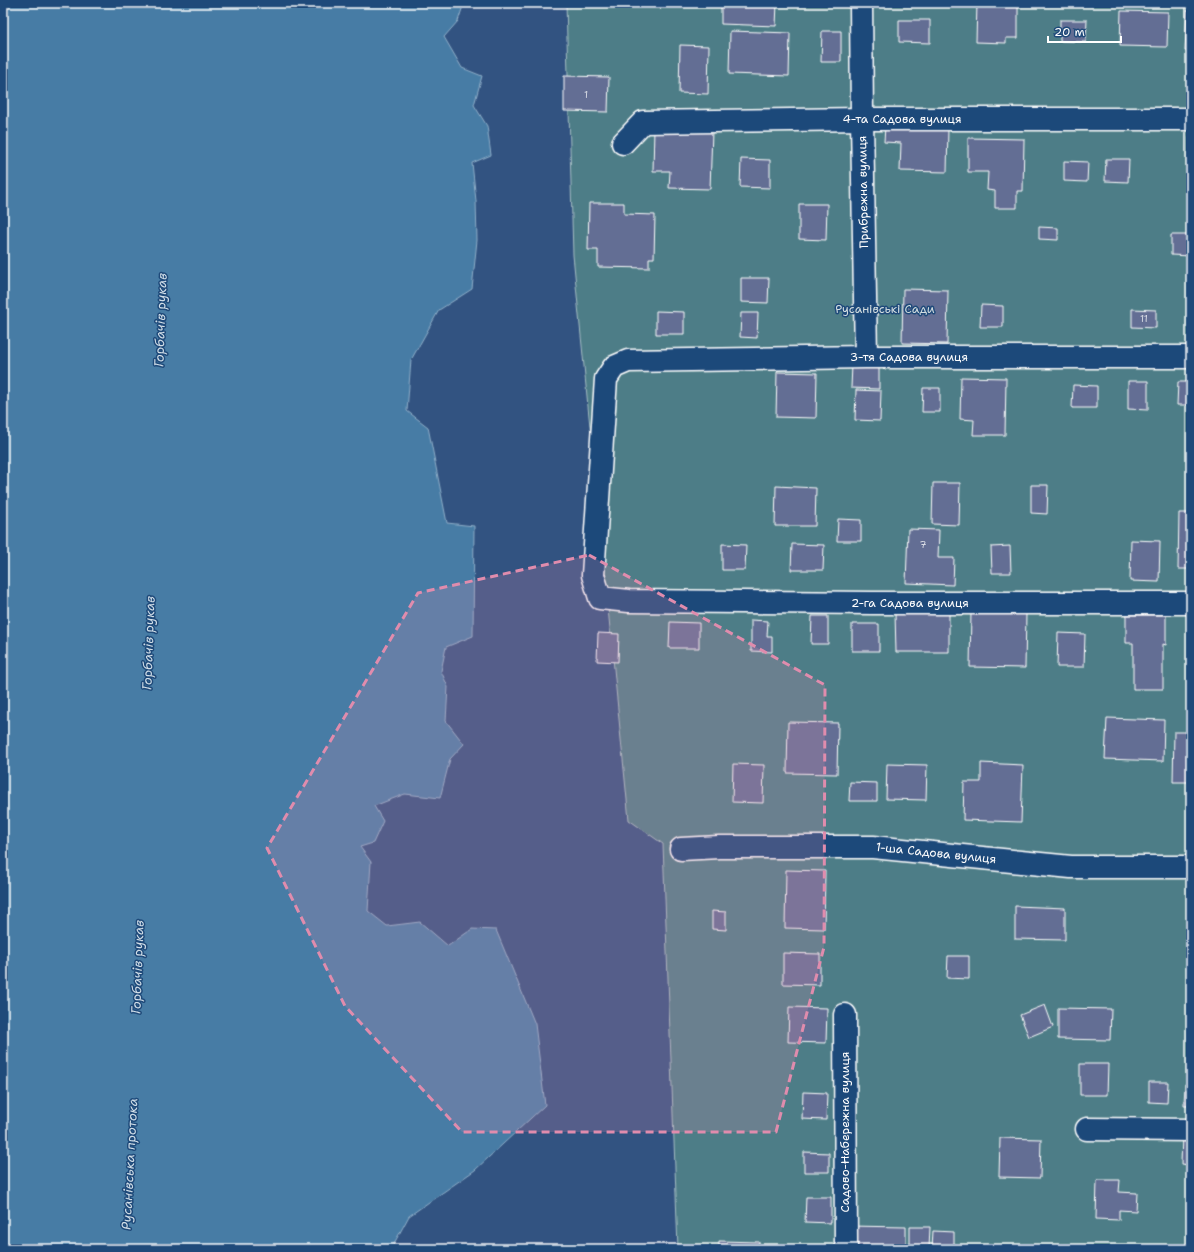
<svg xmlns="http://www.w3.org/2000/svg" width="1194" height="1252" viewBox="0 0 1194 1252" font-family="'Shantell Sans',sans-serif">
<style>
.green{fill:#4e7d87;stroke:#a6bec3}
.water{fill:#477ca5;stroke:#91b0c9}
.building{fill:#646e94;stroke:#fff}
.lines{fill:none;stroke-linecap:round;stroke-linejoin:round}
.street-casing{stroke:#fff;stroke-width:25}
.street{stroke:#1f4a7a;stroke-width:22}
.marked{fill:#e08cad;fill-opacity:0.2;stroke:#e08cad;stroke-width:3;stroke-dasharray:8 5;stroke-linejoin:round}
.labels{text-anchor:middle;stroke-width:3;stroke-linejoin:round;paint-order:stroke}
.number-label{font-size:10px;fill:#d8dbe4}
.street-label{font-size:12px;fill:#fff;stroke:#1f4a7a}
.park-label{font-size:12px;fill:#d3dee1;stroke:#1f4a7a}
.water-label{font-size:13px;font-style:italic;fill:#d1dee8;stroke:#1f4a7a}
</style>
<rect width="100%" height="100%" fill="#325381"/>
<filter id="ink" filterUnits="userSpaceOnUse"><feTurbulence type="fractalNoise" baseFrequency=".025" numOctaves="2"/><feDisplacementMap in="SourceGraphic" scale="8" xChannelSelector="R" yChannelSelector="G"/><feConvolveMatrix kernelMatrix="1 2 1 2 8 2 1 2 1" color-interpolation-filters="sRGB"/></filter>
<g filter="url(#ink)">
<path class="green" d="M 566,3 L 1191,3 L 1191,1249 L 678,1249 L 663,844 L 629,820 L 573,255 Z"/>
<path class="water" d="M 3,3 L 464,3 L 458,21 L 444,37 L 462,68 L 482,76 L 474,105 L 487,126 L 491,155 L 472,163 L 476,201 L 477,240 L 472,289 L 439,310 L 411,360 L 407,411 L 428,427 L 447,523 L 474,526 L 473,636 L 446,647 L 441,671 L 448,687 L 446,721 L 464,744 L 450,759 L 440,798 L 405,794 L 374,806 L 383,821 L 373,843 L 360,847 L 371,862 L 368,911 L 387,926 L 420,922 L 448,946 L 472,929 L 496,930 L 535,1024 L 545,1105 L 475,1170 L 409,1216 L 391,1249 L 3,1249 Z"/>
<path class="building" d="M 721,3 L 777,3 L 776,26 L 721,24 Z
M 977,3 L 1018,3 L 1018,38 L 1006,38 L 1006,43 L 976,42 Z
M 1187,10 L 1191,10 L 1191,51 L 1185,51 Z
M 1121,11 L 1168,12 L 1167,47 L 1120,46 Z
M 899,20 L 930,20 L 930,43 L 899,42 Z
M 1060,20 L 1087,20 L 1086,42 L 1060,41 Z
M 730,31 L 790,33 L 789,76 L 729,74 Z
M 822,31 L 841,31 L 841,62 L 821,62 Z
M 680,45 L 709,46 L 708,94 L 679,93 Z
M 564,76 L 609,77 L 608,112 L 564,111 Z
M 885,126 L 948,128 L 947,172 L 900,171 L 901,143 L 884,142 Z
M 654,129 L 712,131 L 710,189 L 669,188 L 670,171 L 653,171 Z
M 1189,136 L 1191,136 L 1191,190 L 1188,190 Z
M 968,138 L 1024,139 L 1023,191 L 1017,191 L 1017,208 L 995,208 L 995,191 L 987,190 L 988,172 L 968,172 Z
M 741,159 L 770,160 L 770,188 L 740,187 Z
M 1106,159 L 1129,159 L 1128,182 L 1105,181 Z
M 1064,161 L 1088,162 L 1087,182 L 1064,181 Z
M 589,203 L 624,203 L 624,214 L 655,215 L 654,258 L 649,258 L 649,268 L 598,267 L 598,250 L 588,250 Z
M 799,204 L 827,204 L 826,240 L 799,239 Z
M 1039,227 L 1058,228 L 1058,240 L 1039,239 Z
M 1171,235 L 1191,235 L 1191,256 L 1171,255 Z
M 741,278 L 769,278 L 768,303 L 741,302 Z
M 903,289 L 948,290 L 947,344 L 902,343 Z
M 981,305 L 1003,306 L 1003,327 L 980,327 Z
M 1132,309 L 1156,310 L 1156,328 L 1132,327 Z
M 656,311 L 684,312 L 684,334 L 656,334 Z
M 741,313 L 758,313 L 757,338 L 740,337 Z
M 852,365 L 879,366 L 879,389 L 851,388 Z
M 777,372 L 817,373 L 816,418 L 776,417 Z
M 961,377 L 1006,378 L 1005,435 L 973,435 L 974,420 L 960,419 Z
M 1128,381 L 1148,381 L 1148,410 L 1128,409 Z
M 1178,382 L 1191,382 L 1191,405 L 1177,405 Z
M 1073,385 L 1097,386 L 1097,408 L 1072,408 Z
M 923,388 L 940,388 L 940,412 L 922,412 Z
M 856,390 L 881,391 L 880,421 L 855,420 Z
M 933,483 L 960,483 L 959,525 L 932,524 Z
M 1031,485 L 1048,485 L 1047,514 L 1031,513 Z
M 776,486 L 816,488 L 815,526 L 775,526 Z
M 1179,513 L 1191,513 L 1191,569 L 1178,569 Z
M 838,519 L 861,520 L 861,541 L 837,541 Z
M 908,529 L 939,530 L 938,558 L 954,558 L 953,585 L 906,583 Z
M 1131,540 L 1160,541 L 1159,582 L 1130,581 Z
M 722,544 L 746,545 L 745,570 L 722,570 Z
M 792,544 L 824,545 L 823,570 L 791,570 Z
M 1010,546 L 1011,573 L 992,573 L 991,547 Z
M 971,612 L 1026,613 L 1025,668 L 970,667 Z
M 895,613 L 949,613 L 949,652 L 896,652 Z
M 1126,615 L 1166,615 L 1166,645 L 1163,644 L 1163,689 L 1133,689 L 1133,643 L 1126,643 Z
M 812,616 L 828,616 L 828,644 L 811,644 Z
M 751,620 L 768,621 L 767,636 L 772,636 L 772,652 L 751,651 Z
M 670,622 L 699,623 L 699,648 L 669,648 Z
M 852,624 L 879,624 L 879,651 L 852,651 Z
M 598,633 L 619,634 L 618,662 L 597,661 Z
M 1058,633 L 1085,634 L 1084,667 L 1057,667 Z
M 1107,718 L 1164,720 L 1163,761 L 1105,759 Z
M 788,722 L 838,723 L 837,774 L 787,773 Z
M 1174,732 L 1191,732 L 1191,782 L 1173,782 Z
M 981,763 L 1023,765 L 1021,822 L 963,820 L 964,782 L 981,782 Z
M 733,764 L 764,765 L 763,803 L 732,802 Z
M 887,764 L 927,765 L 926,800 L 886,799 Z
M 850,782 L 877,783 L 877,801 L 849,801 Z
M 786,870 L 825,871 L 824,929 L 785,928 Z
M 1015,906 L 1065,908 L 1065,940 L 1015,939 Z
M 712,911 L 726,912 L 726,930 L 712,929 Z
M 783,953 L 820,954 L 820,985 L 783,984 Z
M 948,956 L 969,956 L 969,979 L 947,978 Z
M 1045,1005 L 1053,1027 L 1029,1037 L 1020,1015 Z
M 789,1007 L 827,1008 L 826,1043 L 788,1042 Z
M 1058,1008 L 1111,1009 L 1110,1040 L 1058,1039 Z
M 1080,1064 L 1108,1064 L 1107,1095 L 1080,1095 Z
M 1149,1082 L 1168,1082 L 1167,1103 L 1149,1102 Z
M 1185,1084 L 1191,1084 L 1191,1105 L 1184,1105 Z
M 803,1092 L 827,1093 L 826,1120 L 802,1119 Z
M 1182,1135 L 1191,1136 L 1191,1165 L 1181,1164 Z
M 1000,1138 L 1041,1139 L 1040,1178 L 999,1177 Z
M 804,1152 L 829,1153 L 829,1172 L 804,1172 Z
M 1097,1180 L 1120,1180 L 1119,1192 L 1137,1193 L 1136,1211 L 1119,1210 L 1119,1220 L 1096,1219 Z
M 806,1197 L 831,1197 L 831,1223 L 805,1222 Z
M 848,1226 L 906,1227 L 906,1249 L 847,1249 Z
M 910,1227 L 930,1227 L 929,1249 L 910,1249 Z
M 933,1231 L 954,1232 L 954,1249 L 932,1249 Z
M 719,1241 L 759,1242 L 759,1249 L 719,1249 Z"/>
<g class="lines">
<g class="street-casing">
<path id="street" d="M 861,3 L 862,119 L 866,357
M 623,143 L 643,122 L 862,119 L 1191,119
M 1191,357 L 866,357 L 628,361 L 614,367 L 606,379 L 593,575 L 600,598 L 629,601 L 873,603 L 1191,603
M 681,849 L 719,847 L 873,847 L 1071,867 L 1191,867
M 845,1015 L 846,1249
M 1087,1129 L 1191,1130"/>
</g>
<use href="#street" class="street"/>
</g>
</g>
<path class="marked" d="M 589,555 L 825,685 L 824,947 L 776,1132 L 462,1132 L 345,1006 L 267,848 L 418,593 Z"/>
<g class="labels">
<g class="number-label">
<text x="586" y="98">1</text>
<text x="1144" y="322">11</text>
<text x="923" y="548">7</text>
</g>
<g class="street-label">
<text x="902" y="123">4-та Садова вулиця</text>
<text transform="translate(863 192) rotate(-91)" y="4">Прибрежна вулиця</text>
<text x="909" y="361">3-тя Садова вулиця</text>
<text x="910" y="607">2-га Садова вулиця</text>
<text transform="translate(936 853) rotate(6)" y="4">1-ша Садова вулиця</text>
<text transform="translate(845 1132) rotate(-90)" y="4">Садово-Набережна вулиця</text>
</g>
<g class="park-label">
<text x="885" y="313">Русанівські Сади</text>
</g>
<g class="water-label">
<text transform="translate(160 320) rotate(-88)" y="5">Горбачів рукав</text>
<text transform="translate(148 643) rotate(-88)" y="5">Горбачів рукав</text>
<text transform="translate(137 967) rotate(-88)" y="5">Горбачів рукав</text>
<text transform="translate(129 1164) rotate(-87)" y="5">Русанівська протока</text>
</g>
</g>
<rect width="1194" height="1252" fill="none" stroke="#1f4a7a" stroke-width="16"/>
<rect x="8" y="8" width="1178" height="1236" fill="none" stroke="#fff" stroke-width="1.5" filter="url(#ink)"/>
<path d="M1048 36v6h73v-6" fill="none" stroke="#ffffff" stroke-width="2"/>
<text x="1054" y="36" font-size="12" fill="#ffffff" stroke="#1f4a7a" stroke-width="3" paint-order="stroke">20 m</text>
</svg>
